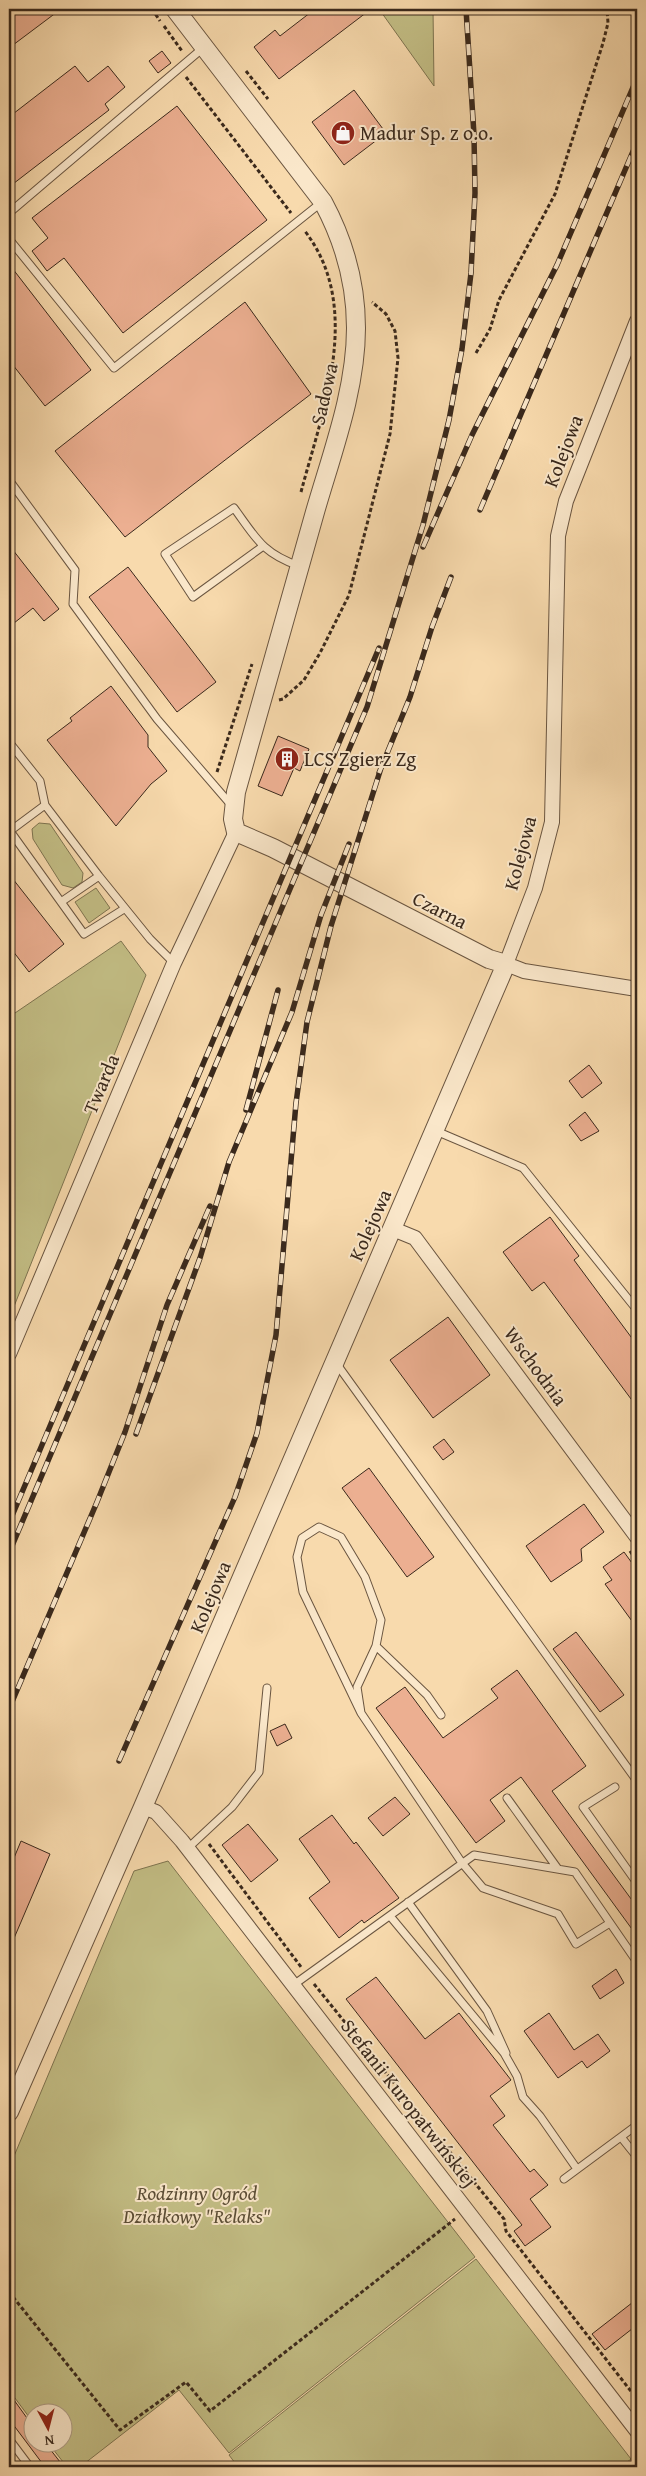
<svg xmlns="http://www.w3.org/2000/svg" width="646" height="2476" viewBox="0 0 646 2476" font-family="'Gentium Book Plus',serif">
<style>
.green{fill:#c3be85;stroke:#7e7450}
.building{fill:#ecaf91;stroke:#3a291c}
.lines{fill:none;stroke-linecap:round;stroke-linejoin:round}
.service-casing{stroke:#6a5540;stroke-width:9}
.minor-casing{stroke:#6a5540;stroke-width:16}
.tertiary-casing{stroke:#6a5540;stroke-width:20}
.path{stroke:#3a291c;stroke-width:3;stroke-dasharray:4 2.5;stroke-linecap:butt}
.service{stroke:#fae7ca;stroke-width:7}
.minor{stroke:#fae7ca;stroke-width:14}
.tertiary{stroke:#fae7ca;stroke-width:18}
.rail-casing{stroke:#3a291c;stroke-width:5.5}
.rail{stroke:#fae7ca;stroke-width:4;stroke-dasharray:11;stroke-linecap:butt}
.labels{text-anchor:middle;stroke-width:4;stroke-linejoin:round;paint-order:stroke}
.poi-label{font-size:20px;fill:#3a291c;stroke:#fae7ca;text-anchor:start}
.street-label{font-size:20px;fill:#3a291c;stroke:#fae7ca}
.park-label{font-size:20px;font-style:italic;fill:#5c4e36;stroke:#fae7ca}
</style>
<rect width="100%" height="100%" fill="#f8daad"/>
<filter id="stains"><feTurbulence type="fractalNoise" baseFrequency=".004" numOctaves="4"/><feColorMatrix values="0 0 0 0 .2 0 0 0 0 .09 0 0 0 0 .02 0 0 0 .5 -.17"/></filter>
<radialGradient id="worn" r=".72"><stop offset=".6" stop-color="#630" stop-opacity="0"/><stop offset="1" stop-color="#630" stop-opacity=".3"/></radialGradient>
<path class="green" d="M 379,9 L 433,9 L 434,86 Z
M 39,823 L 50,824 L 83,873 L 82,882 L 73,888 L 62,885 L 33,839 L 32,829 Z
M 96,888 L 110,908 L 89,923 L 75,902 Z
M 121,941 L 146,975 L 9,1319 L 9,1006 L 15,1013 Z
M 168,1861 L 475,2257 L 229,2453 L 179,2390 L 80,2467 L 67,2467 L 49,2444 L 62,2444 L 62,2414 L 32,2414 L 32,2421 L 9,2390 L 9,2168 L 134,1871 Z
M 476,2259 L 631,2459 L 621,2467 L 238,2467 L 229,2455 Z"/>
<path class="building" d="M 9,9 L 61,9 L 9,48 Z
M 315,9 L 371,9 L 279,79 L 254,47 L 275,30 L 280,36 Z
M 162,51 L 171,63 L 158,73 L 149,61 Z
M 75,66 L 88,82 L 108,66 L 125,87 L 105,104 L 109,110 L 9,187 L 9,117 Z
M 354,90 L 386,133 L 344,165 L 312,122 Z
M 177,106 L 267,220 L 123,333 L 64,258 L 47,271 L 32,251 L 48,238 L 32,218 Z
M 9,264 L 91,370 L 45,406 L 9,360 Z
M 245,302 L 311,394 L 125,537 L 55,451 Z
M 9,545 L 59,609 L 44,621 L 33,608 L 9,627 Z
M 128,567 L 216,682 L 177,712 L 89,597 Z
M 111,686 L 148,735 L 148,747 L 167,771 L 151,784 L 116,826 L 47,740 L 72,721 L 70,718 Z
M 278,736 L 309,749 L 300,771 L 294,768 L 282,796 L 258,786 Z
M 9,874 L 64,944 L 29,972 L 9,946 Z
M 589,1065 L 602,1083 L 582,1098 L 569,1081 Z
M 585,1112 L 599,1131 L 581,1141 L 569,1125 Z
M 550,1217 L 579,1256 L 574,1260 L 637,1345 L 637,1407 L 544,1282 L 532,1291 L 503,1252 Z
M 448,1317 L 490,1375 L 433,1418 L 390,1360 Z
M 444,1439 L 454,1452 L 443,1460 L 433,1447 Z
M 369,1468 L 434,1557 L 407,1577 L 342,1488 Z
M 584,1504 L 604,1532 L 581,1549 L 582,1561 L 551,1582 L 526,1546 Z
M 624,1552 L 637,1570 L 637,1628 L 605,1584 L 612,1580 L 603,1567 Z
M 576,1632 L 624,1695 L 600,1712 L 553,1649 Z
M 517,1670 L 586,1766 L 552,1791 L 637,1907 L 637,1936 L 521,1777 L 490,1800 L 505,1821 L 476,1843 L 376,1708 L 405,1687 L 443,1738 L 498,1698 L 491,1689 Z
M 285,1724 L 292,1738 L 277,1746 L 270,1731 Z
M 395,1797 L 410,1814 L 383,1836 L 368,1818 Z
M 332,1815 L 354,1844 L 356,1842 L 399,1898 L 364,1923 L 362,1920 L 339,1938 L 309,1898 L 330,1882 L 299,1839 Z
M 248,1824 L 278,1860 L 251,1882 L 222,1845 Z
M 21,1841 L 50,1854 L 9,1950 L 9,1870 Z
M 616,1969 L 624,1983 L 600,1999 L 592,1986 Z
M 376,1977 L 425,2039 L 459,2013 L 511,2080 L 490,2096 L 505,2116 L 493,2125 L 530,2172 L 534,2169 L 548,2185 L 530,2199 L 551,2227 L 525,2246 L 514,2231 L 522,2225 L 346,1999 Z
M 549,2013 L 574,2050 L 598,2034 L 610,2051 L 587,2068 L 582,2061 L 558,2078 L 524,2031 Z
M 637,2299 L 637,2325 L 605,2350 L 592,2334 Z
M 9,2393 L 32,2425 L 32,2444 L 46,2444 L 64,2467 L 45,2467 L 9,2419 Z"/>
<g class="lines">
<g class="service-casing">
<path id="service" d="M 9,213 L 203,48
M 9,239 L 114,368 L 322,202
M 9,480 L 75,570 L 73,604 L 157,719 L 232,806
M 262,547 L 193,597 L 165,554 L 234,508 C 256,538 262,553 299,566
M 9,742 L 40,781 L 45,805 L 99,876 L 150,939 L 174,963
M 45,805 L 10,831 L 84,934 L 124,909
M 61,902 L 99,876
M 436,1131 L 523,1168 L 637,1310
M 336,1363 L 637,1781
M 376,1646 L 427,1695 L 441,1715
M 361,1713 L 303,1592 L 297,1557 L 302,1538 L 319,1527 L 341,1537 L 365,1577 L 381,1620 L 376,1646 L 357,1687 L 361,1713 L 462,1863 L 483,1888 L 558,1914 L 576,1944 L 610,1923
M 615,1787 L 583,1807 L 637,1883
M 507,1798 L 558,1869
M 188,1848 L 232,1807 L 259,1772 L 267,1688
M 408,1902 L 487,2011 L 506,2053
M 390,1916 L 504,2053 L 517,2076 L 523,2097 L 540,2116 L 577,2169
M 292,1986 L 474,1855 L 575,1872 L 637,1962
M 621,2137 L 637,2157
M 564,2179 L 637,2125
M 9,2439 L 30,2467"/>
</g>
<g class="minor-casing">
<path id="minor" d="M 637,321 L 566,501 L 558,536 L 552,822 L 535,888 L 506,964 L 524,971 L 637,989
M 393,1229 L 415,1238 L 637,1537
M 9,1354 L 174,963 L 236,832
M 143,1807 L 156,1812 L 182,1841 L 637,2431"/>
</g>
<g class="tertiary-casing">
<path id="tertiary" d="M 9,2112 L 143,1807 L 506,964 L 489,959 L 273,848 L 236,832 L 233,819 L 236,792 C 262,699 289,605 315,512 C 332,453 356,390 356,328 C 356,283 344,241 323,202 L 175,9"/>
</g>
<path class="path" d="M 152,9 L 160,21
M 164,26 L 182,51
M 246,71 L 268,99
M 186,77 L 291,213
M 476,353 L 490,329 L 499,300 L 555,194 L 603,43 L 608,23 L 607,9
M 301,492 C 323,409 364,306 304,230
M 279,700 L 283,699 L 304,680 L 320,653 L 349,595 L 390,434 L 398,358 L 395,331 L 386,314 L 372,302
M 217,772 L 252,664
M 630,1551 L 637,1561
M 209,1844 L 301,1967
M 314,1984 L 504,2219 L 506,2231 L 637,2399
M 9,2292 L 120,2430 L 186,2382 L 210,2411 L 455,2219"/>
<use href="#service" class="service"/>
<use href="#minor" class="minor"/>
<use href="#tertiary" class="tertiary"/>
<g class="rail-casing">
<path id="rail" d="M 480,510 L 637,142
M 423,547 L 472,435 L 557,265 L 637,78
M 379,773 L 410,697 L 432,627 L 451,577
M 246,1110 L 278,990
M 136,1434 L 200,1258 L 229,1162 L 292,1012 L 321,915 L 349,844
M 9,1523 L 379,648
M 9,1553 L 367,707 L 423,525 L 449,420 L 462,349 L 471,273 L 475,193 L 474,135 L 466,9
M 9,1709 L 97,1502 L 125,1432 L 167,1305 L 210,1206
M 119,1761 L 235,1497 L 257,1433 L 276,1335 L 296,1103 L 307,1022 L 331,926 L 381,768"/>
</g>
<use href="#rail" class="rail"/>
</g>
<defs>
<g id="shop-disc" transform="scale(1.25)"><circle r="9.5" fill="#8f2418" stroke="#fae7ca"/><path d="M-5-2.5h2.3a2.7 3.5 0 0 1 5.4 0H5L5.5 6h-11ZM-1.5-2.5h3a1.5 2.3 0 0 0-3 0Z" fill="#fff"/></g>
<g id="building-disc" transform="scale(1.25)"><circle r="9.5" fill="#8f2418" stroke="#fae7ca"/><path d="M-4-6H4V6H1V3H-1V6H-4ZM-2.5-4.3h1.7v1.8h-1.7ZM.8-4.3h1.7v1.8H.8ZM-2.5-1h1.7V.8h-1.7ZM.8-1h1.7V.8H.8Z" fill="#fff"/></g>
</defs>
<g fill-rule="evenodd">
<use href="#shop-disc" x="343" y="133"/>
<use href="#building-disc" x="287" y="759"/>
</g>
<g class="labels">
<g class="poi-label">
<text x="360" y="140">Madur Sp. z o.o.</text>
<text x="304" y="766">LCS Zgierz Zg</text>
</g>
<g class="street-label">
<text transform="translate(324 394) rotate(-77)" y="7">Sadowa</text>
<text transform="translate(563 451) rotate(-69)" y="7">Kolejowa</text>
<text transform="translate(520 853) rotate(-75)" y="7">Kolejowa</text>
<text transform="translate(440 910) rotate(27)" y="7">Czarna</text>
<text transform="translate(101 1084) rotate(-67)" y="7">Twarda</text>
<text transform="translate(370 1225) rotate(-66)" y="7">Kolejowa</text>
<text transform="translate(536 1366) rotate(54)" y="7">Wschodnia</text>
<text transform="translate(210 1597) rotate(-67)" y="7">Kolejowa</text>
<text transform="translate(409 2103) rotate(52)" y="7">Stefanii Kuropatwińskiej</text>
</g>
<g class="park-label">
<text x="197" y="2200">Rodzinny Ogród<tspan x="197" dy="23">Działkowy "Relaks"</tspan></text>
</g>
</g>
<rect width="646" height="2476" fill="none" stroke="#f8daad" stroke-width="30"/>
<rect x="10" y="10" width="626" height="2456" fill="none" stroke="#3a291c" stroke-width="2.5"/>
<rect x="15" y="15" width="616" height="2446" fill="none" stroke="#3a291c"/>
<g transform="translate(48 2428) rotate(173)"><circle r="24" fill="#fae7ca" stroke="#ad9b84"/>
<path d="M0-4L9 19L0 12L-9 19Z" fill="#8f2418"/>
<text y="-8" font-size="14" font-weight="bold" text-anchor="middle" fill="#3a291c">N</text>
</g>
<rect width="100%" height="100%" filter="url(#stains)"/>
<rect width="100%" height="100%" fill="url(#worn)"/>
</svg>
